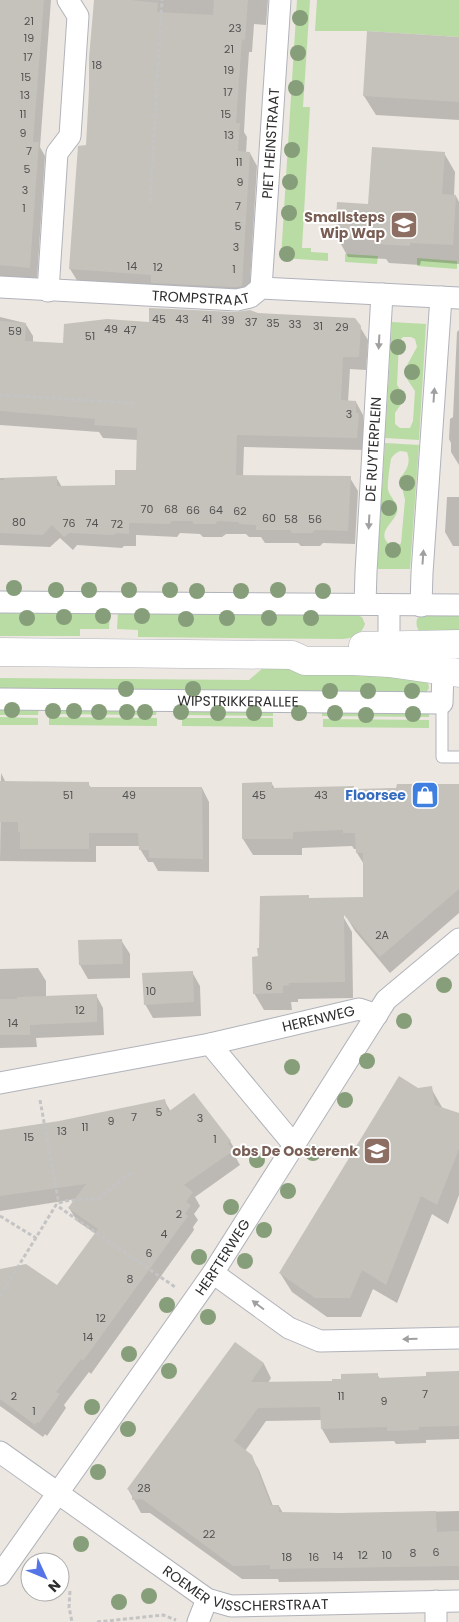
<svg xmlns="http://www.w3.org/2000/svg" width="459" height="1622" viewBox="0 0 459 1622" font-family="Poppins,sans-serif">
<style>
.green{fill:#b9dca4;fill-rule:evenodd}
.shadow{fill:#0003}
.building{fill:#c5c2bc}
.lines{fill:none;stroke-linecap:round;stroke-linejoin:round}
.service-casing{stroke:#b1b3bb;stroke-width:13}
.minor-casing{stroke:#b1b3bb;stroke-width:23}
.secondary-casing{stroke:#b1b3bb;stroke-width:29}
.path{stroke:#c4c4c4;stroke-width:3;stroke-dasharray:4 2.5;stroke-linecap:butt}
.service{stroke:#fff;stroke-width:11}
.minor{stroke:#fff;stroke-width:21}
.secondary{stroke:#fff;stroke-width:28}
.tree{fill:#869e79}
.oneway{fill:#a0a0a0}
.labels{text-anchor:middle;stroke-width:4;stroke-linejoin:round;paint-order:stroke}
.number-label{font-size:11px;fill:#535251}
.street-label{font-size:14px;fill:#2d2d2d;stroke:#fff}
.education-label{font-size:14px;font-weight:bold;fill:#785e54;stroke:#fff;text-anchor:end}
.shop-label{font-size:14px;font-weight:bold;fill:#366cbe;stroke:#fff;text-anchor:end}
</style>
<rect width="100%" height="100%" fill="#ece7e1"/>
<path class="green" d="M 297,0 L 310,0 L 303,107 L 310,107 L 302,248 L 311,248 L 311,252 L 328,253 L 328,261 L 281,258 Z
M 317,0 L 459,0 L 459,37 L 367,31 L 315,31 Z
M 345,254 L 378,256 L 377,264 L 345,262 Z
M 417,258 L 457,261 L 457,269 L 417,266 Z
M 392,322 L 426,324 L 419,440 L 385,438 ZM 411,337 L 415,339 L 417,347 L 405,369 L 405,376 L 415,391 L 413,421 L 410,428 L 400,428 L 395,424 L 395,413 L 403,401 L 404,395 L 397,385 L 399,341 L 403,337 Z
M 385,443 L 419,445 L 410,569 L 378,569 L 377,565 ZM 400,451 L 407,452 C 411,463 407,470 400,478 L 405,500 L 401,543 L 398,546 L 390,545 C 375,533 394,523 397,512 C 399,503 390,498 388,490 C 387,485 390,464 391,459 C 393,455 396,453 400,451 Z
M 0,611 L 110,611 L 109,629 L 80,629 L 80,636 L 0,636 Z
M 118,612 L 354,614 L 362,617 L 365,624 C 362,634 353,638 343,639 L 138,637 L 138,630 L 117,629 Z
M 421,615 L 459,615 L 459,638 C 445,637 412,641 417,619 Z
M 264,667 L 351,668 L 428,682 L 429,688 L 426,693 L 0,691 L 0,678 L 249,680 Z
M 0,708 L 39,708 L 38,715 L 0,715 Z
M 49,708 L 157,709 L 156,715 L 49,714 Z
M 178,709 L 273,710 L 273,716 L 178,715 Z
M 322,710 L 429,711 L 429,717 L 322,716 Z
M 0,717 L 38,718 L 38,725 L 0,725 Z
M 49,717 L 157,718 L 157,726 L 49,725 Z
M 182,718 L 273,718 L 273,727 L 182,726 Z
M 323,719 L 429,720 L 429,728 L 323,727 Z"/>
<path class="shadow" d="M 0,0 L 51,0 L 40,147 L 45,156 L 37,280 L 0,278 Z
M 95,0 L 268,0 L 266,25 L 254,24 L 252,52 L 249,52 L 246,95 L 244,132 L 247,137 L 246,153 L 250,153 L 257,166 L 249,299 L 78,282 L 70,269 L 87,146 Z
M 459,38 L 459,120 L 376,115 L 364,96 Z
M 444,153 L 455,172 L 454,196 L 456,196 L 459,202 L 459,264 L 421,261 L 420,265 L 389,263 L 386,259 L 348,257 L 337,237 L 369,206 Z
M 258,314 L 360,327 L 368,340 L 366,370 L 350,369 L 348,402 L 356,402 L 363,415 L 363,424 L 365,428 L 364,450 L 244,447 L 243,477 L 350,478 L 358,491 L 355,544 L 323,543 L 320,546 L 301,546 L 298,543 L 265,543 L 261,537 L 249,537 L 246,534 L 226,534 L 222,537 L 203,537 L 200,534 L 180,533 L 177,537 L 136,535 L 136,546 L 124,546 L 122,548 L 77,545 L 73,550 L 60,538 L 50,547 L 0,545 L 0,478 L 56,477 L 62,487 L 116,487 L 137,471 L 138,440 L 103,438 L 99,432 L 0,425 L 0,317 L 25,323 L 33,336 L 33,342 L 64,345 L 150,324 Z
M 459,330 L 459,465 L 451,452 L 451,443 L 449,439 L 450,419 L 453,417 L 457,332 Z
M 447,497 L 459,497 L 459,546 L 453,546 L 445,532 Z
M 1,773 L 6,783 L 88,783 L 91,788 L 202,788 L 209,802 L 209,872 L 158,871 L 153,862 L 148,862 L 140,849 L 140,846 L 96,846 L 96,862 L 0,861 Z
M 272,784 L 275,789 L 354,790 L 459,786 L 459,913 L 390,973 L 355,931 L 344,913 L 341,913 L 352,932 L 353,998 L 298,999 L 298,1002 L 291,1002 L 292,1010 L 264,1010 L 254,993 L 259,958 L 309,899 L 365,898 L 365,866 L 357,853 L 357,849 L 354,849 L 352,846 L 302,848 L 302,855 L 253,855 L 243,839 Z
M 121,940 L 130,954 L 130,978 L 88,979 L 80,965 Z
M 38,968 L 46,981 L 46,997 L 96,995 L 103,1008 L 104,1035 L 36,1038 L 37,1047 L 0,1048 L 0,969 Z
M 192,972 L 200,986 L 201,1016 L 153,1018 L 145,1004 Z
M 431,1088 L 443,1109 L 459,1114 L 459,1195 L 448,1224 L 432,1214 L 397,1303 L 373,1289 L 361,1317 L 327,1317 L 292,1292 L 280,1273 L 418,1089 Z
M 164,1100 L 171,1112 L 230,1141 L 238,1155 L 235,1156 L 240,1165 L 195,1197 L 200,1206 L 194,1214 L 198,1220 L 193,1227 L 194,1230 L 91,1374 L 89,1372 L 64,1405 L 66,1408 L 47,1436 L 45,1434 L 43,1437 L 0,1406 L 0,1270 L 57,1287 L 96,1234 L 77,1221 L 69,1208 L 76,1199 L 0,1211 L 0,1132 L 59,1122 Z
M 235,1344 L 264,1364 L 271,1378 L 268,1383 L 333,1383 L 377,1374 L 380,1379 L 427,1377 L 459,1372 L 459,1439 L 426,1440 L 426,1443 L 396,1444 L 394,1441 L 330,1443 L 322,1429 L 322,1420 L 266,1421 L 245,1451 L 251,1456 L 259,1470 L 273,1506 L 279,1506 L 283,1513 L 340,1514 L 459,1511 L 459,1580 L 279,1582 L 278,1579 L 242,1579 L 150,1513 L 141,1513 L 128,1489 Z"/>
<path class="building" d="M 0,0 L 44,0 L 33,142 L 39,142 L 30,268 L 0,265 Z
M 94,0 L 131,0 L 158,3 L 157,12 L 213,15 L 214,0 L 248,0 L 245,40 L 242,39 L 236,123 L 240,123 L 238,151 L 250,152 L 242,286 L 236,287 L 151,283 L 151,275 L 69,269 L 78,146 L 86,145 L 89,89 L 89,58 Z
M 367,31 L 459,37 L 459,102 L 363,96 Z
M 372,147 L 445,152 L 442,194 L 456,195 L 453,245 L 410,243 L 410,246 L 376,244 L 376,240 L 335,238 L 337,202 L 368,204 Z
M 149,308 L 236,312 L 250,310 L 258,313 L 355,318 L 361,326 L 359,357 L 343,357 L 341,400 L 356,401 L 356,412 L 359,414 L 357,438 L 237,435 L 236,475 L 351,476 L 348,531 L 315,530 L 312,533 L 292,533 L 290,530 L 256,530 L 256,525 L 240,524 L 238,522 L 218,521 L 215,524 L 194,524 L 192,521 L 172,521 L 169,524 L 129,523 L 129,534 L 116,533 L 114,535 L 69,533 L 64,537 L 52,525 L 43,535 L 0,533 L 0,480 L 4,480 L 4,478 L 57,476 L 57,486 L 115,485 L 115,470 L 136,470 L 137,428 L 94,425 L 95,419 L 0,411 L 0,321 L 26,323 L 25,341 L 63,343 L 64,324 L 107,319 L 149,322 Z
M 0,781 L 89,782 L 89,787 L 202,787 L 203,859 L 149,858 L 149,850 L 139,850 L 138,833 L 89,833 L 89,849 L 20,849 L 20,832 L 18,832 L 18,822 L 0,822 Z
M 272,782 L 272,788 L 354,786 L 354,789 L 396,788 L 397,784 L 459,784 L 459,889 L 380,957 L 344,915 L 345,982 L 289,983 L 289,985 L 283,986 L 283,993 L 253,994 L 252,957 L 258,956 L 257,948 L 259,948 L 260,896 L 309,895 L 309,898 L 363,897 L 363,853 L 356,853 L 355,833 L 343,833 L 343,830 L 293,832 L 293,839 L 242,839 L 242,783 Z
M 122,939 L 123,964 L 79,965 L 78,940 Z
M 193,971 L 194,1002 L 144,1005 L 142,973 Z
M 97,994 L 97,1022 L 30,1025 L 30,1035 L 0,1035 L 0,999 L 17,999 L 17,997 Z
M 399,1076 L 418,1088 L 432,1086 L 435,1105 L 459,1113 L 459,1149 L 437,1205 L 421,1196 L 386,1285 L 362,1270 L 350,1298 L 315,1298 L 279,1273 Z
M 194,1093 L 231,1141 L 228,1143 L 233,1151 L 184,1185 L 193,1192 L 186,1202 L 191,1205 L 185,1214 L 188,1216 L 83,1361 L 81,1359 L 56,1392 L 60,1394 L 39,1423 L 37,1422 L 35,1425 L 0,1399 L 0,1269 L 26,1264 L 57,1285 L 98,1229 L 68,1208 L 86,1184 L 0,1196 L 0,1130 L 59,1121 L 165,1099 L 168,1112 Z
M 235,1342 L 264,1363 L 251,1382 L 332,1381 L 332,1379 L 341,1379 L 341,1374 L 378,1373 L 378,1378 L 426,1376 L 426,1372 L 459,1371 L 459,1426 L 419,1427 L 419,1430 L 387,1431 L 387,1427 L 321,1429 L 320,1407 L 258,1408 L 234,1441 L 252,1455 L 271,1505 L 279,1505 L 279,1512 L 340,1513 L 436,1511 L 437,1532 L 459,1531 L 459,1566 L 270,1569 L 270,1565 L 233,1566 L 142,1499 L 132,1500 L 132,1493 L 127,1489 Z"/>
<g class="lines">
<g class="service-casing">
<path id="service" d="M 442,703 L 442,757 L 459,757"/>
</g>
<g class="minor-casing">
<g id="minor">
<path id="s1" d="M 0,287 L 237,300 L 250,297 L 261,288 L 459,298"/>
<path id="s2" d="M 261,288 L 280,0"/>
<path d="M 48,291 L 57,153 L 70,136 L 78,16 L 68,0"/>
<path d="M 0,602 L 459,605"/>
<path id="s3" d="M 365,604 L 366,572 L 382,294"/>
<path d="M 421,606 L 422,573 L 441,297"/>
<path d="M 389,660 L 389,605"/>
<path id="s4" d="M 0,699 L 442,703 L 443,671"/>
<path d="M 210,1044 L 294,1145"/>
<path id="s5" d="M 0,1083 L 210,1044 L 359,1009 L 377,1015"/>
<path d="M 213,1273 L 289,1328 L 320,1341 L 459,1338"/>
<path id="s6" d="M 0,1452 L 207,1599 L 231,1606 L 459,1601"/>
<path id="s7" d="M 0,1575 L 213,1273 L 386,1000 L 459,939"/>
<path d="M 436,1601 L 436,1622"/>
<path d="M 198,1622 L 207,1599"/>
</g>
</g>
<g class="secondary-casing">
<path id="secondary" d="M 363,646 L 459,644
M 0,652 L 292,655 L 305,661 L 353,661 L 389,663 L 459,673"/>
</g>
<path class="path" d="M 150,202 L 162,0
M 0,395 L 133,403
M 40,1100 L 58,1199 L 60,1203
M 59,1203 L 64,1201 L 100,1198 L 127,1175 L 133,1172
M 0,1216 L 36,1238
M 0,1296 L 56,1205 L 175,1287
M 70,1591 L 69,1607 L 72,1622
M 97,1622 L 163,1615 L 176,1620"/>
<use href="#service" class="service"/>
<use href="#minor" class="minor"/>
<use href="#secondary" class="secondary"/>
</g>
<g class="tree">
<circle cx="300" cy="18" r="8"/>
<circle cx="298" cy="53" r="8"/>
<circle cx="296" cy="88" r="8"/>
<circle cx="292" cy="150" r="8"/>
<circle cx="290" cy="182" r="8"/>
<circle cx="289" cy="213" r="8"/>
<circle cx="287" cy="254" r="8"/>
<circle cx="398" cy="347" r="8"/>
<circle cx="412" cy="372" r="8"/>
<circle cx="398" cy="397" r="8"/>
<circle cx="407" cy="483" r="8"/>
<circle cx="389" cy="508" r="8"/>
<circle cx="393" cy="550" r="8"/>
<circle cx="14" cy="588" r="8"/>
<circle cx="56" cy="590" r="8"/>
<circle cx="89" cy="590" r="8"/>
<circle cx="129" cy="590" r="8"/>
<circle cx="170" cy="590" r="8"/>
<circle cx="278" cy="590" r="8"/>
<circle cx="197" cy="591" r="8"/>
<circle cx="241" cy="591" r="8"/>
<circle cx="323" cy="591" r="8"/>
<circle cx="103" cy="616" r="8"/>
<circle cx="142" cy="616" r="8"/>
<circle cx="64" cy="617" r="8"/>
<circle cx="27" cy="618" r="8"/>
<circle cx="227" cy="618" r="8"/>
<circle cx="269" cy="618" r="8"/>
<circle cx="311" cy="618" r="8"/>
<circle cx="186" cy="619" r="8"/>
<circle cx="126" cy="689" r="8"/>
<circle cx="193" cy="689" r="8"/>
<circle cx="330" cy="691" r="8"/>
<circle cx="368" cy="691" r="8"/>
<circle cx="412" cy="691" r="8"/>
<circle cx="12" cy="710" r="8"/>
<circle cx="53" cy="711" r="8"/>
<circle cx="74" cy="711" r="8"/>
<circle cx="99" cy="712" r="8"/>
<circle cx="127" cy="712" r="8"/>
<circle cx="145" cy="712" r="8"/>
<circle cx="181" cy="712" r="8"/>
<circle cx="218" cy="713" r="8"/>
<circle cx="254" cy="713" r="8"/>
<circle cx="299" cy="713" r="8"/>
<circle cx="335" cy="713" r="8"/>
<circle cx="413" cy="714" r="8"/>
<circle cx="366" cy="715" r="8"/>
<circle cx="444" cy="985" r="8"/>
<circle cx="404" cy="1021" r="8"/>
<circle cx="367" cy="1061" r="8"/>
<circle cx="292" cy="1067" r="8"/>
<circle cx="345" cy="1100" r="8"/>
<circle cx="313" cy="1153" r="8"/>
<circle cx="257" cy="1160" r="8"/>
<circle cx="288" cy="1191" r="8"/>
<circle cx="231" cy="1207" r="8"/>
<circle cx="264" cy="1230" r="8"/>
<circle cx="199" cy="1257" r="8"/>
<circle cx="245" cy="1261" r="8"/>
<circle cx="167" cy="1305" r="8"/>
<circle cx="208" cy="1317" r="8"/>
<circle cx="129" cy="1354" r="8"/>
<circle cx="169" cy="1371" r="8"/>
<circle cx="92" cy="1407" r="8"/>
<circle cx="128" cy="1429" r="8"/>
<circle cx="98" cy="1472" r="8"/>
<circle cx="81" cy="1544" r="8"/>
<circle cx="149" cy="1596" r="8"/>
<circle cx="119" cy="1602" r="8"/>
</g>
<defs><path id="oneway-solid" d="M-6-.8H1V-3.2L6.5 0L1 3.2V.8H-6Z" transform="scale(1.25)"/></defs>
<g class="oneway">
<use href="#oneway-solid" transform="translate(379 342) rotate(93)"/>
<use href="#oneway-solid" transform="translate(434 395) rotate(-86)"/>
<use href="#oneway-solid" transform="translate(369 522) rotate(93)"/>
<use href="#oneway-solid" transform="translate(423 557) rotate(-86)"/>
<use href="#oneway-solid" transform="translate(258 1305) rotate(-143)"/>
<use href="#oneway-solid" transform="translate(410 1339) rotate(179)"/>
</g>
<defs>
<g id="school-square" transform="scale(1.4375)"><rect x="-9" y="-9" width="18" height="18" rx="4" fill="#8d6e63" stroke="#fff"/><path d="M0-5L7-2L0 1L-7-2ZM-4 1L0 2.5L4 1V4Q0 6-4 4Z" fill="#fff"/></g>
<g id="shop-square" transform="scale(1.4375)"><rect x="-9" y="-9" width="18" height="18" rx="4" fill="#3f7fe0" stroke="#fff"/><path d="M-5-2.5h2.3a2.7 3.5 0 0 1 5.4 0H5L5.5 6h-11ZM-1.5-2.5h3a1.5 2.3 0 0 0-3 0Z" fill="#fff"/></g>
</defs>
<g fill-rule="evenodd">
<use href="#school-square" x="404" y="225"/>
<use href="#shop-square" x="425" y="795"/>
<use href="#school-square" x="377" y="1151"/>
</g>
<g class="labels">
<g class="number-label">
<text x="29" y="25">21</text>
<text x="235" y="32">23</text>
<text x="29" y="42">19</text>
<text x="229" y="53">21</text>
<text x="28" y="61">17</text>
<text x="97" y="69">18</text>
<text x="229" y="74">19</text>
<text x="26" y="81">15</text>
<text x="228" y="96">17</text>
<text x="25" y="99">13</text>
<text x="23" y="118">11</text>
<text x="226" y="118">15</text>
<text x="23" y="137">9</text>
<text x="229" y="139">13</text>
<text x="29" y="155">7</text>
<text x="239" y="166">11</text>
<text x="27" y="173">5</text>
<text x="240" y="186">9</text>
<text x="25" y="194">3</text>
<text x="238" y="210">7</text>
<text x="24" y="212">1</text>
<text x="238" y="230">5</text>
<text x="236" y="251">3</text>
<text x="132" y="270">14</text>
<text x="158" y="271">12</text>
<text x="234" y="273">1</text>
<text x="159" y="323">45</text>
<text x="182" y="323">43</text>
<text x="207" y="323">41</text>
<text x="228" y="324">39</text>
<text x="251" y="326">37</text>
<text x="273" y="327">35</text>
<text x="295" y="328">33</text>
<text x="318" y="330">31</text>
<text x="342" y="331">29</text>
<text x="111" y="333">49</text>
<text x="130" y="334">47</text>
<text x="15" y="335">59</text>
<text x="90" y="340">51</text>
<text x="349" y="418">3</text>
<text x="147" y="513">70</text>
<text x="171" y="513">68</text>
<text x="193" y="514">66</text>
<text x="216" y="514">64</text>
<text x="240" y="515">62</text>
<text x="269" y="522">60</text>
<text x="291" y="523">58</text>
<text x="315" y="523">56</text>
<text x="19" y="526">80</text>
<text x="69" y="527">76</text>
<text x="92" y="527">74</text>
<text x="117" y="528">72</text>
<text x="68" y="799">51</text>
<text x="129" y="799">49</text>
<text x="259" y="799">45</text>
<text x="321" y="799">43</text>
<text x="382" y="939">2A</text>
<text x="269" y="990">6</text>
<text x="151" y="995">10</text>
<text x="80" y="1014">12</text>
<text x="13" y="1027">14</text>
<text x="159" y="1116">5</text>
<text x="134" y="1121">7</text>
<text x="200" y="1122">3</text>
<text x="111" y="1125">9</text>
<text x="85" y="1131">11</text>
<text x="62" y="1135">13</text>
<text x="29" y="1141">15</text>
<text x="215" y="1143">1</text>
<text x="179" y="1218">2</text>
<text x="164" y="1238">4</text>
<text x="149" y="1257">6</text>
<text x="130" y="1283">8</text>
<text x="101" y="1322">12</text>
<text x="88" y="1341">14</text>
<text x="425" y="1398">7</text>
<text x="14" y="1400">2</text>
<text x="341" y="1400">11</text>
<text x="384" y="1405">9</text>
<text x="34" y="1415">1</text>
<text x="144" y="1492">28</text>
<text x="209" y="1538">22</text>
<text x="436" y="1556">6</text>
<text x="413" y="1557">8</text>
<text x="363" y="1559">12</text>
<text x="387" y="1559">10</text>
<text x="338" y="1560">14</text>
<text x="287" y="1561">18</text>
<text x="314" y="1561">16</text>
</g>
<g class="street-label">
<text dy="5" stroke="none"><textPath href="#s2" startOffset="145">PIET HEINSTRAAT</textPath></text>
<text dy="5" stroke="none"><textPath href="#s1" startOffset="201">TROMPSTRAAT</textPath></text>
<text dy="5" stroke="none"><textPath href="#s3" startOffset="155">DE RUYTERPLEIN</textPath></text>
<text dy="5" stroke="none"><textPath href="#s4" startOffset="238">WIPSTRIKKERALLEE</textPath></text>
<text dy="5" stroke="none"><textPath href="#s5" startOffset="325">HERENWEG</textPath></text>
<text dy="5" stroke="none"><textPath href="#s7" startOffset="388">HERFTERWEG</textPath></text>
<text dy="5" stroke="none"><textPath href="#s6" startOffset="289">ROEMER VISSCHERSTRAAT</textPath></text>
</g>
<g class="education-label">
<text x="385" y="222">Smallsteps<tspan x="385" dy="16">Wip Wap</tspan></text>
<text x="358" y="1156">obs De Oosterenk</text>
</g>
<g class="shop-label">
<text x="406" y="800">Floorsee</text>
</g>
</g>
<g transform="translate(45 1577) rotate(134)"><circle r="24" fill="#ffffff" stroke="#ababab"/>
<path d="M0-4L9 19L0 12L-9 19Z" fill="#5574e5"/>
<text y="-8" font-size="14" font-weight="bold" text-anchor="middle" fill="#2d2d2d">N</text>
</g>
</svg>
